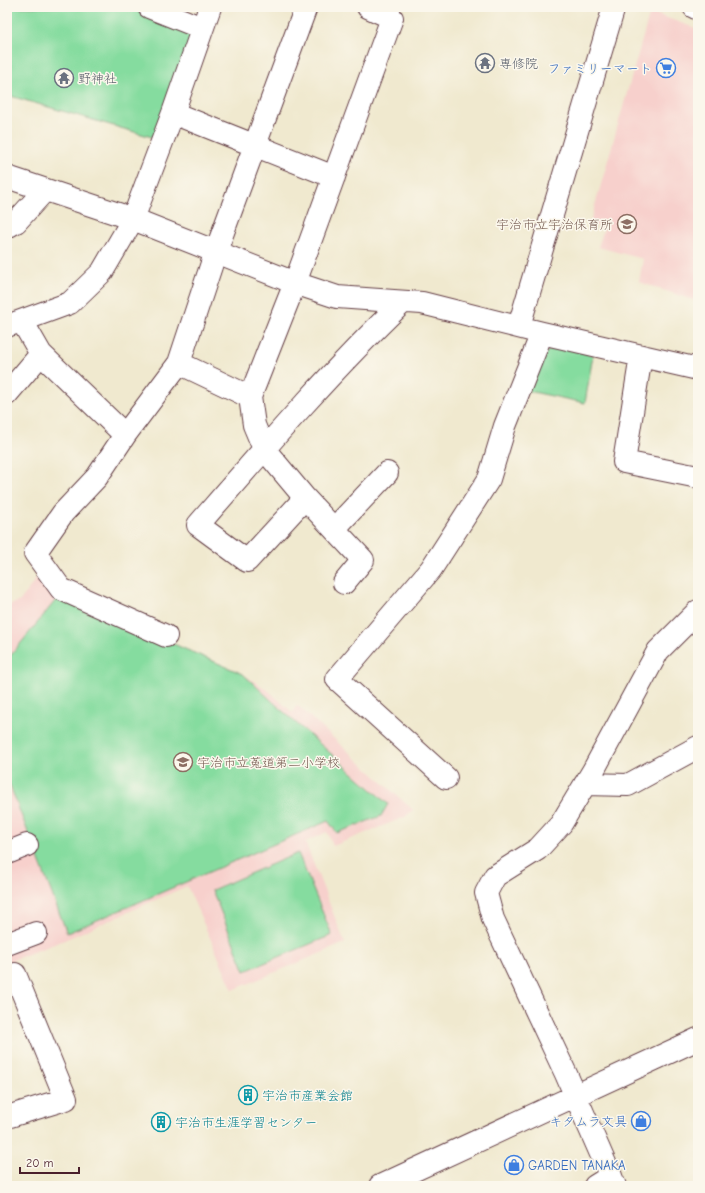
<svg xmlns="http://www.w3.org/2000/svg" width="705" height="1193" viewBox="0 0 705 1193" font-family="'Comic Neue','Klee One',sans-serif">
<style>
.built{fill:#f7d0cc}
.green{fill:#85dc9f;stroke:#687e65}
.lines{fill:none;stroke-linecap:round;stroke-linejoin:round}
.minor-casing{stroke:#633d44;stroke-width:24}
.major-casing{stroke:#633d44;stroke-width:24}
.minor{stroke:#fff;stroke-width:22}
.major{stroke:#fff;stroke-width:22}
.labels{text-anchor:middle;stroke-width:3;stroke-linejoin:round;paint-order:stroke}
.worship-label{font-size:13px;fill:#5b616d;stroke:#fbf7ec;text-anchor:start}
.shop-label{font-size:13px;fill:#366cbe;stroke:#fbf7ec;text-anchor:end}
.education-label{font-size:13px;fill:#785e54;stroke:#fbf7ec;text-anchor:end}
.culture-label{font-size:13px;fill:#0d838f;stroke:#fbf7ec;text-anchor:start}
</style>
<rect width="100%" height="100%" fill="#fbf7ec"/>
<filter id="ink" filterUnits="userSpaceOnUse"><feTurbulence type="fractalNoise" baseFrequency=".025" numOctaves="2"/><feDisplacementMap in="SourceGraphic" scale="8" xChannelSelector="R" yChannelSelector="G"/><feConvolveMatrix kernelMatrix="1 2 1 2 8 2 1 2 1" color-interpolation-filters="sRGB"/></filter>
<filter id="wash" filterUnits="userSpaceOnUse"><feTurbulence type="fractalNoise" baseFrequency=".012" numOctaves="4" result="noise"/><feDisplacementMap in="SourceGraphic" scale="16" xChannelSelector="R" yChannelSelector="G"/><feGaussianBlur stdDeviation="0.9" result="paint"/><feColorMatrix in="noise" values="0 0 0 0 0 0 0 0 0 0 0 0 0 0 0 0 0 1.4 0 .05"/><feComposite in="paint" operator="in"/></filter>
<g filter="url(#wash)">
<rect width="100%" height="100%" fill="#f0e9cf"/>
<path class="built" d="M 650,12 L 698,29 L 698,293 L 696,301 L 639,282 L 643,259 L 598,247 L 604,229 L 590,223 Z
M 41,572 L 60,595 L 243,674 L 270,692 L 293,713 L 297,705 L 413,810 L 405,817 L 333,846 L 327,832 L 305,842 L 345,943 L 233,990 L 187,886 L 62,941 L 7,962 L 7,606 L 20,601 Z"/>
<path class="green" d="M 7,7 L 149,7 L 202,28 L 162,140 L 7,95 Z
M 563,347 L 593,355 L 585,403 L 528,391 L 547,351 Z
M 60,595 L 243,674 L 286,714 L 388,804 L 381,816 L 337,833 L 328,821 L 67,933 L 7,778 L 7,660 Z
M 298,853 L 332,935 L 245,971 L 212,890 Z"/>
</g>
<g filter="url(#ink)">
<g class="lines">
<g class="minor-casing">
<path id="minor" d="M 149,7 L 202,28
M 173,113 L 334,177
M 7,177 L 133,219 L 295,283 L 337,297 L 422,303 L 542,333 L 698,369
M 7,227 L 16,222 L 45,190
M 22,321 L 41,354 L 125,435
M 7,326 L 70,303 L 102,272 L 133,219 L 173,113 L 210,7
M 519,326 L 614,7
M 641,356 L 624,462 L 698,477
M 179,363 L 250,397 L 254,425 L 264,449 L 305,498 L 363,560 L 344,583
M 7,394 L 41,354
M 250,397 L 295,283 L 392,18 L 368,7
M 305,498 L 247,561 L 198,525 C 264,449 330,372 403,302
M 334,529 L 387,473
M 166,636 L 61,589 L 35,553 L 63,513 L 97,477 L 125,435 L 179,363 L 216,251 L 306,7
M 446,778 L 337,679 L 431,569 L 489,479 L 505,426 L 542,333
M 585,784 L 628,785 L 698,747
M 7,853 L 27,845
M 7,944 L 36,933
M 7,977 L 15,974 L 66,1099 L 7,1117
M 380,1186 L 698,1039
M 595,1186 L 611,1176
M 615,1186 L 566,1074 L 493,919 L 486,893 L 495,876 L 538,849 L 561,824 L 593,771 L 658,651 L 698,611"/>
</g>
<g class="major-casing">
<path id="major" d="M 694,7 L 698,9"/>
</g>
<use href="#minor" class="minor"/>
<use href="#major" class="major"/>
</g>
</g>
<defs>
<g id="temple-ring" transform="scale(1)"><circle r="9.5" fill="#fbf7ec" stroke="#6b7280" stroke-width="1.5"/><path d="M0-6L5-2H3V0L6.5 2.5H4V6H1.5V3h-3V6H-4V2.5H-6.5L-3 0V-2H-5Z" fill="#6b7280"/></g>
<g id="supermarket-ring" transform="scale(1)"><circle r="9.5" fill="#fbf7ec" stroke="#3f7fe0" stroke-width="1.5"/><path d="M-6-5.5h2.5l.6 2H6L4.5 2H-2.5L-4.4-4H-6ZM-1.5 3.2a1.3 1.3 0 1 0 .1 0ZM3 3.2a1.3 1.3 0 1 0 .1 0Z" fill="#3f7fe0"/></g>
<g id="school-ring" transform="scale(1)"><circle r="9.5" fill="#fbf7ec" stroke="#8d6e63" stroke-width="1.5"/><path d="M0-5L7-2L0 1L-7-2ZM-4 1L0 2.5L4 1V4Q0 6-4 4Z" fill="#8d6e63"/></g>
<g id="building-ring" transform="scale(1)"><circle r="9.5" fill="#fbf7ec" stroke="#0f9aa8" stroke-width="1.5"/><path d="M-4-6H4V6H1V3H-1V6H-4ZM-2.5-4.3h1.7v1.8h-1.7ZM.8-4.3h1.7v1.8H.8ZM-2.5-1h1.7V.8h-1.7ZM.8-1h1.7V.8H.8Z" fill="#0f9aa8"/></g>
<g id="shop-ring" transform="scale(1)"><circle r="9.5" fill="#fbf7ec" stroke="#3f7fe0" stroke-width="1.5"/><path d="M-5-2.5h2.3a2.7 3.5 0 0 1 5.4 0H5L5.5 6h-11ZM-1.5-2.5h3a1.5 2.3 0 0 0-3 0Z" fill="#3f7fe0"/></g>
</defs>
<g fill-rule="evenodd">
<use href="#temple-ring" x="485" y="63"/>
<use href="#supermarket-ring" x="666" y="68"/>
<use href="#temple-ring" x="64" y="78"/>
<use href="#school-ring" x="627" y="224"/>
<use href="#school-ring" x="183" y="762"/>
<use href="#building-ring" x="248" y="1095"/>
<use href="#shop-ring" x="641" y="1121"/>
<use href="#building-ring" x="161" y="1122"/>
<use href="#shop-ring" x="514" y="1165"/>
</g>
<g class="labels">
<g class="worship-label">
<text x="499" y="68">専修院</text>
<text x="78" y="83">野神社</text>
</g>
<g class="shop-label">
<text x="652" y="73">ファミリーマート</text>
<text x="627" y="1126">キタムラ文具</text>
<text x="528" y="1170" text-anchor="start">GARDEN TANAKA</text>
</g>
<g class="education-label">
<text x="613" y="229">宇治市立宇治保育所</text>
<text x="197" y="767" text-anchor="start">宇治市立菟道第二小学校</text>
</g>
<g class="culture-label">
<text x="262" y="1100">宇治市産業会館</text>
<text x="175" y="1127">宇治市生涯学習センター</text>
</g>
</g>
<rect width="705" height="1193" fill="none" stroke="#fbf7ec" stroke-width="24"/>
<path d="M20 1167v6h59v-6" fill="none" stroke="#4a1f2b" stroke-width="2"/>
<text x="26" y="1167" font-size="12" fill="#4a1f2b" stroke="#fbf7ec" stroke-width="3" paint-order="stroke">20 m</text>
</svg>
